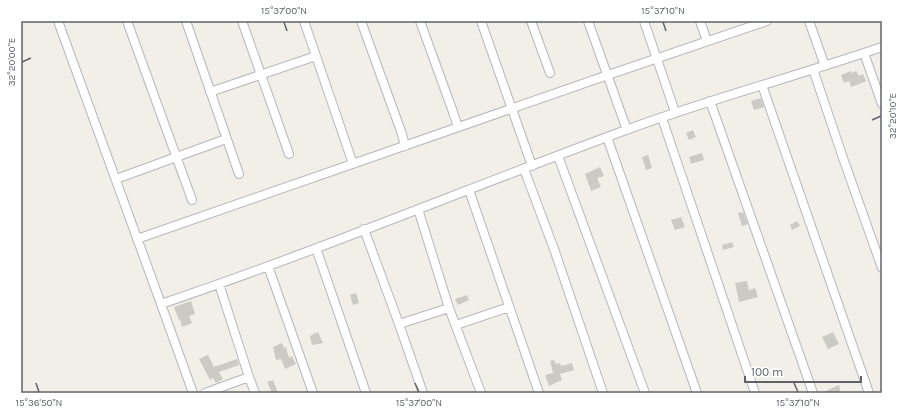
<svg xmlns="http://www.w3.org/2000/svg" width="903" height="414" viewBox="0 0 903 414" font-family="Karla,sans-serif">
<style>
.building{fill:#cccac5}
.lines{fill:none;stroke-linecap:round;stroke-linejoin:round}
.street-casing{stroke:#b5b8bc;stroke-width:10}
.street{stroke:#fff;stroke-width:8}
.ticks{fill:none;stroke:#5f6368;stroke-width:1.5}
.neatline{fill:none;stroke:#5f6368;stroke-width:1.5}
.ticks-label{font-size:10px;text-anchor:middle;fill:#5f6368}
</style>
<rect width="100%" height="100%" fill="#f1efe8"/>
<path class="building" d="M 851,71 L 851,73 L 856,71 L 859,76 L 863,74 L 866,81 L 851,87 L 849,81 L 844,83 L 841,75 Z
M 761,98 L 764,107 L 754,110 L 751,101 Z
M 693,130 L 696,137 L 689,140 L 686,133 Z
M 702,153 L 704,160 L 691,164 L 689,157 Z
M 648,155 L 652,168 L 646,170 L 642,157 Z
M 600,167 L 604,176 L 597,178 L 601,187 L 591,191 L 585,174 Z
M 743,212 L 748,224 L 742,226 L 738,213 Z
M 681,217 L 685,227 L 675,230 L 671,220 Z
M 797,221 L 800,226 L 792,230 L 790,225 Z
M 732,242 L 734,247 L 723,250 L 722,245 Z
M 747,281 L 749,290 L 755,288 L 758,297 L 739,302 L 735,283 Z
M 356,293 L 359,303 L 353,305 L 350,295 Z
M 467,295 L 469,300 L 458,305 L 455,299 Z
M 191,301 L 195,314 L 189,316 L 192,323 L 182,327 L 180,319 L 179,320 L 174,307 Z
M 318,332 L 323,343 L 312,345 L 310,336 Z
M 833,332 L 839,344 L 828,349 L 822,337 Z
M 282,343 L 284,348 L 286,347 L 289,358 L 292,356 L 296,364 L 285,369 L 281,359 L 276,360 L 273,347 Z
M 208,355 L 214,367 L 237,359 L 239,365 L 219,372 L 223,379 L 216,383 L 213,378 L 210,380 L 199,359 Z
M 554,360 L 556,364 L 560,363 L 561,366 L 572,363 L 574,370 L 560,374 L 562,380 L 549,386 L 545,375 L 553,373 L 550,361 Z
M 273,380 L 278,393 L 272,393 L 267,382 Z
M 839,385 L 841,393 L 821,393 Z"/>
<g class="lines">
<g class="street-casing">
<path id="street" d="M 58,21 L 161,304 L 193,393
M 127,21 L 192,200
M 186,21 L 239,174
M 242,21 L 289,154
M 304,21 L 353,164
M 361,21 L 402,134 L 405,146
M 420,21 L 453,112 L 458,127
M 481,21 L 532,166
M 531,21 L 550,73
M 588,21 L 627,130
M 644,21 L 675,112
M 700,21 L 707,41
M 809,21 L 825,66
M 864,53 L 882,104
M 813,69 L 843,158 L 882,268
M 762,85 L 869,393
M 210,92 L 316,56
M 710,101 L 813,393
M 662,118 L 755,393
M 607,137 L 697,393
M 558,156 L 645,393
M 524,169 L 554,249 L 603,393
M 116,179 L 226,139
M 469,190 L 539,393
M 418,209 L 449,308 L 481,393
M 364,229 L 399,324 L 423,393
M 137,239 L 608,75 L 767,21
M 316,248 L 366,393
M 268,266 L 313,393
M 219,284 L 249,377 L 255,393
M 161,304 C 318,251 471,187 626,130 C 710,99 797,76 882,47
M 399,324 L 449,308
M 456,325 L 509,307
M 205,393 L 249,377"/>
</g>
<use href="#street" class="street"/>
</g>
<path class="ticks" d="M 284,22 L 287,31M 663,22 L 666,31M 22,62 L 31,58M 872,120 L 881,116M 36,383 L 39,392M 415,383 L 419,392M 794,383 L 798,392"/>
<rect width="903" height="414" fill="none" stroke="#ffffff" stroke-width="44"/>
<path d="M745 376v6h116v-6" fill="none" stroke="#5f6368" stroke-width="2"/>
<text x="751" y="376" font-size="12" fill="#5f6368" stroke="#ffffff" stroke-width="3" paint-order="stroke">100 m</text>
<rect x="22" y="22" width="859" height="370" class="neatline"/>
<g class="ticks-label">
<text x="284" y="14">15°37'00"N</text>
<text x="663" y="14">15°37'10"N</text>
<text transform="translate(11 62) rotate(-90)" y="4">32°20'00"E</text>
<text transform="translate(892 116) rotate(-90)" y="4">32°20'10"E</text>
<text x="39" y="406">15°36'50"N</text>
<text x="419" y="406">15°37'00"N</text>
<text x="798" y="406">15°37'10"N</text>
</g>
</svg>
